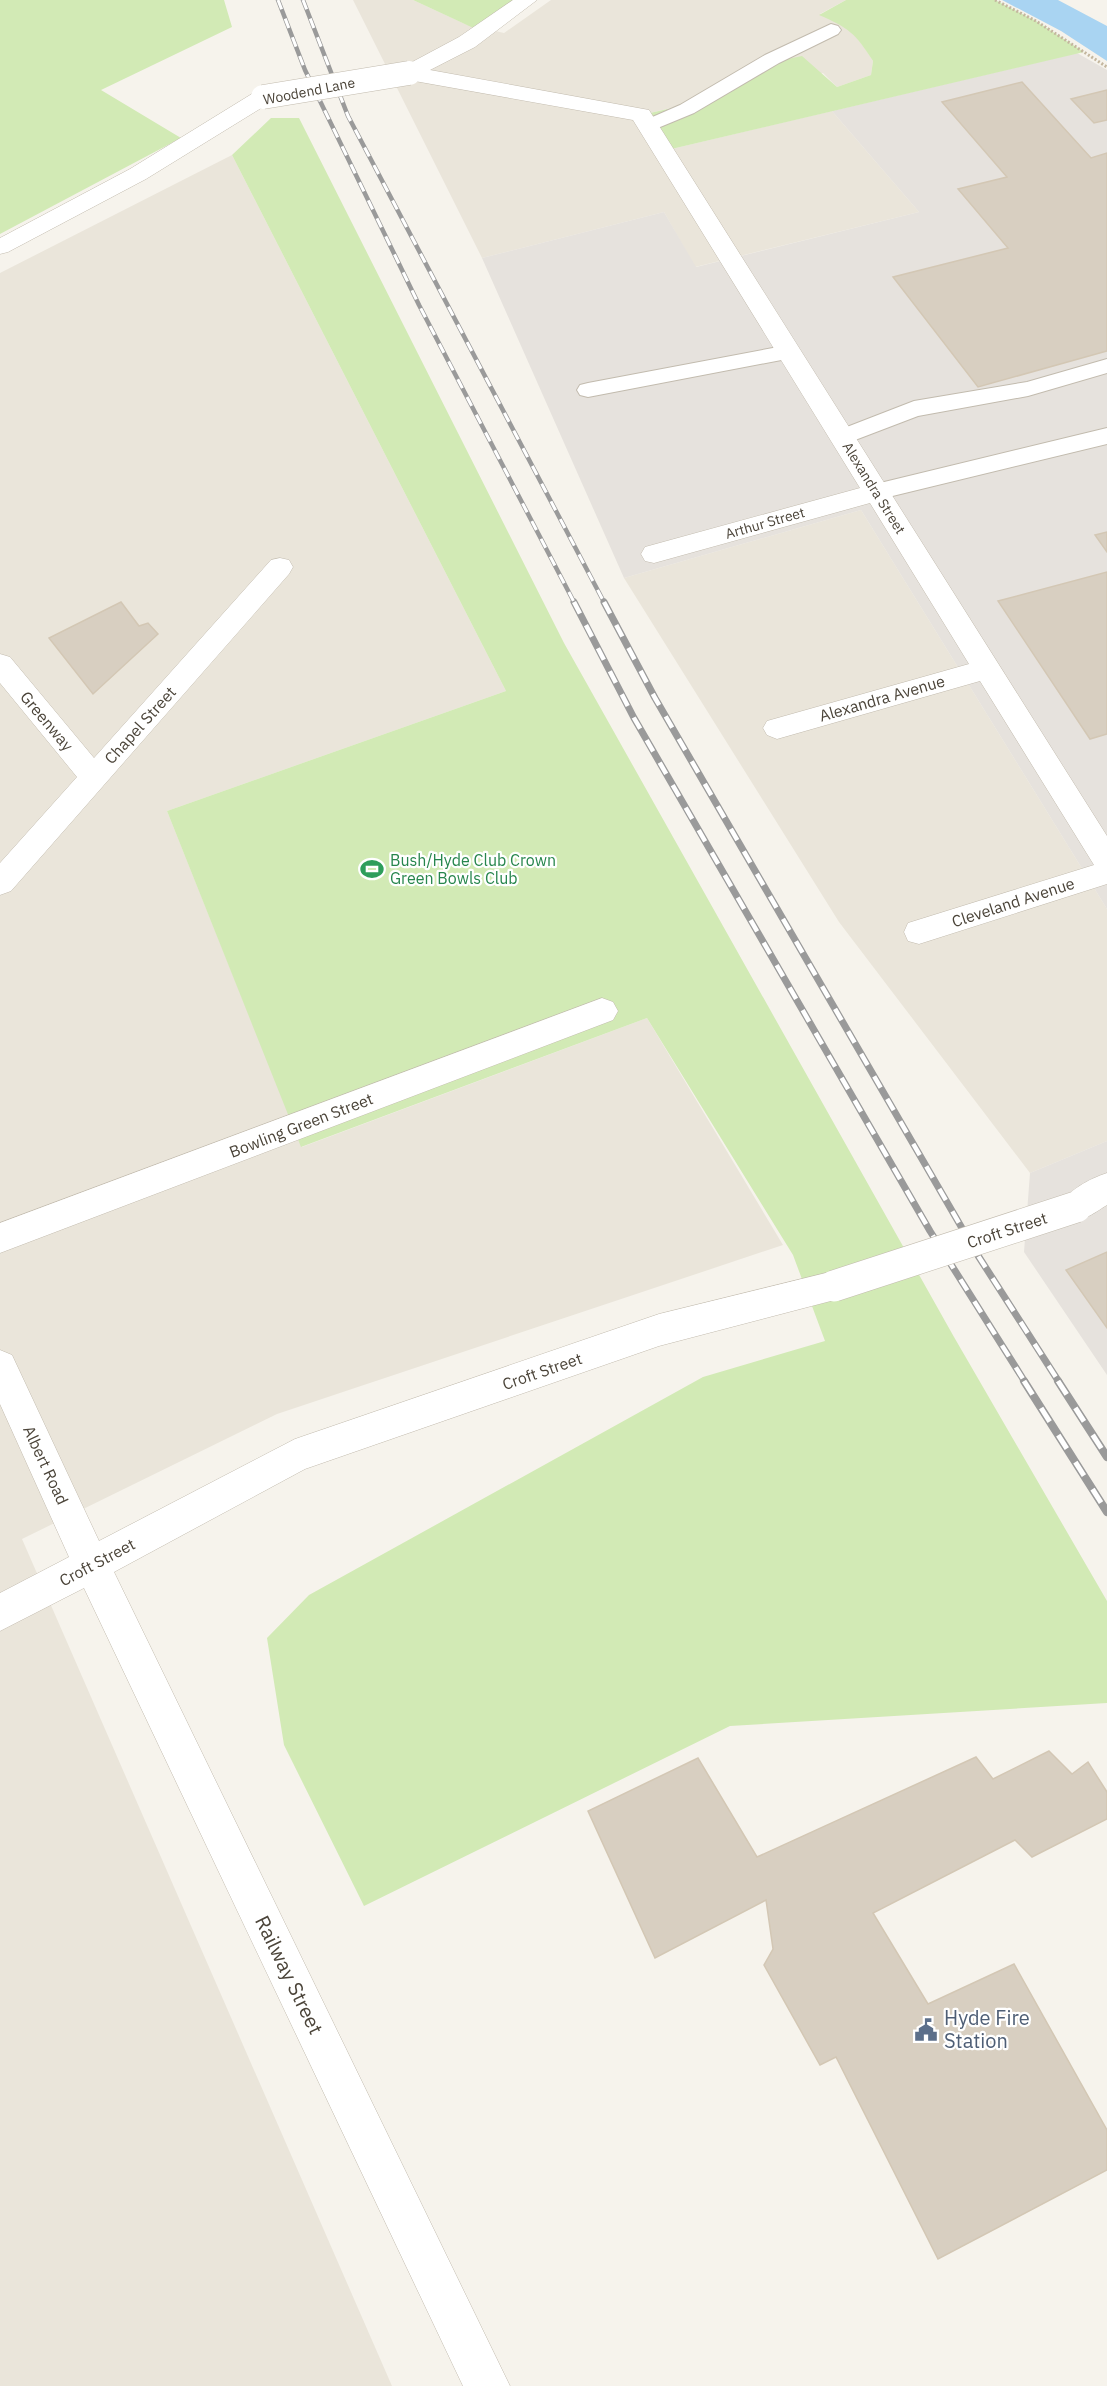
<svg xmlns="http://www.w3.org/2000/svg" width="1107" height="2386" viewBox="0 0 1107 2386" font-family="'IBM Plex Sans',sans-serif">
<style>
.residential{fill:#eae5da}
.industrial{fill:#e6e2dd}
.green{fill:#d2eab5}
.water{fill:#a9d4f2}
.building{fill:#d8cfc1;stroke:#d3c7b4;stroke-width:1.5}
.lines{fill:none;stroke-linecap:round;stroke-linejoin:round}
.service-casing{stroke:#c2bbae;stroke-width:2}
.minor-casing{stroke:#c2bbae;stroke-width:1}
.path{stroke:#c4b79f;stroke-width:3;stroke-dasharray:2 2;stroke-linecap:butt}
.service{fill:#fff;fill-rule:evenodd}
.minor{fill:#fff;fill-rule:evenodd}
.rail-far2-casing{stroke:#9a9a9a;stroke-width:4.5}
.rail-far1-casing{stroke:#9a9a9a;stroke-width:7}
.rail-casing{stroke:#9a9a9a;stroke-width:8}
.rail-far2{stroke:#fff;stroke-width:3;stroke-dasharray:10;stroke-linecap:butt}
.rail-far1{stroke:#fff;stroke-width:4.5;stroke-dasharray:13;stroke-linecap:butt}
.rail{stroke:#fff;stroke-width:5;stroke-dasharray:16;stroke-linecap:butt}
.minor-bridge-far1-casing{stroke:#c2bbae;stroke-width:25;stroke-linecap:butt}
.minor-bridge-casing{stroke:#c2bbae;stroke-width:32;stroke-linecap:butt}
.minor-bridge-far1{stroke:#fff;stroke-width:24}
.minor-bridge{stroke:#fff;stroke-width:31}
.labels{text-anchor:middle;stroke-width:4.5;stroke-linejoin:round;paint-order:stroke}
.far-street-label{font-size:14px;fill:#4b4439;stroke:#fff}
.street-label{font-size:16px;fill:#4b4439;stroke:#fff}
.leisure-label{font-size:16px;fill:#27864d;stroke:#fff;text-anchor:start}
.near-street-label{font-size:20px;fill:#4b4439;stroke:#fff}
.near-service-label{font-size:20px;fill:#4e5e75;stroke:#fff;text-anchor:start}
</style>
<rect width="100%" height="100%" fill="#f6f3ec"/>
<path class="residential" d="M 353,0 L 413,0 L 465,24 L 504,33 L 551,0 L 846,0 L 820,14 L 848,27 L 864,47 L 873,61 L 871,75 L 837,87 L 823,73 L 641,115 L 663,151 L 832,111 L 919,212 L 695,267 L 664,212 L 482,258 Z
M 232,155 L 506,691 L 167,811 L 302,1147 L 647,1018 L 783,1245 L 277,1414 L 22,1539 L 392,2386 L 0,2386 L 0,273 Z
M 861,510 L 1107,909 L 1107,1141 L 1030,1173 L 839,922 L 624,578 Z"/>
<path class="industrial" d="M 1077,53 L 1107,70 L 1107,909 L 861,510 L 624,578 L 482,258 L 664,212 L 696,267 L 919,212 L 832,111 Z
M 1107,1141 L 1107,1375 L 1024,1252 L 1030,1173 Z"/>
<path class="green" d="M 0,0 L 224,0 L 232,27 L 101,90 L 181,138 L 0,234 Z
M 413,0 L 514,0 L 482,32 Z
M 846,0 L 995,0 L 1036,21 L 1084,52 L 663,151 L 641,115 L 672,108 L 778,61 L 802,56 L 837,87 L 871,75 L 873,61 C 855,33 849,28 819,15 Z
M 271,118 L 299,118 L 564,643 L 954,1337 L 1107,1601 L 1107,1703 L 730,1726 L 364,1906 L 284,1745 L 267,1638 L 309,1595 L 703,1377 L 825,1341 L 793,1255 L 647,1018 L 301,1147 L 167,811 L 506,691 L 232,155 Z"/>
<path class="water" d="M 1002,0 L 1058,0 L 1107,26 L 1107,61 L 1061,31 Z"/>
<path class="building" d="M 1022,82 L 1091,158 L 1107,153 L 1107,351 L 978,387 L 893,277 L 1008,248 L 958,189 L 1007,177 L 942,102 Z
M 1107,90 L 1107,120 L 1094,123 L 1071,99 Z
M 1107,532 L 1107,552 L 1095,535 Z
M 1107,572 L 1107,734 L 1090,739 L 998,601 Z
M 121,602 L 139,626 L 148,623 L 158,634 L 93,694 L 49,638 Z
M 1107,1252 L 1107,1328 L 1066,1270 Z
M 1049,1751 L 1072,1774 L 1088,1762 L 1107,1792 L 1107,1819 L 1032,1857 L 1015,1840 L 873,1913 L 928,2004 L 1014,1964 L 1107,2130 L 1107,2170 L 938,2259 L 836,2057 L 820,2065 L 764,1965 L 773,1949 L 766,1900 L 655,1958 L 588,1811 L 698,1758 L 757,1857 L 976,1757 L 993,1779 Z"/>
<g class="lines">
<g class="service-casing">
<path id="service" d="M 831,24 L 838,26 L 841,30 L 838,34 L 779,63 L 694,113 L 648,132 L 641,130 L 638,126 L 641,122 L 680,105 L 765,55 Z
M 789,345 L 797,347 L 800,352 L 797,357 L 588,397 L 580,395 L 577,390 L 580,385 L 588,383 Z
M 1107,359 L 1107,373 L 1028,396 L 918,416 L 842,445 L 834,442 L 830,437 L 834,432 L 914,401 L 1027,382 Z
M 1107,428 L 1107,444 L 876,500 L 868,498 L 864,492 L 868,486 L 876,484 Z"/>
</g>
<g class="minor-casing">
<path id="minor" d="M 513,0 L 537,0 L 475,47 L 430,70 L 649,110 L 1107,836 L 1107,884 L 919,944 L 908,941 L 904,932 L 908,923 L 1094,865 L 980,681 L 777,739 L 767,735 L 763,728 L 767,721 L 969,664 L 870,503 L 654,563 L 645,561 L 641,554 L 645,547 L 860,488 L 633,120 L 409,80 L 401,78 L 398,73 L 401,68 L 459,37 Z
M 263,90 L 271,92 L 274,97 L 271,102 L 146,179 L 8,252 L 0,254 L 0,238 L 130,169 L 255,92 Z
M 280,558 L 289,560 L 293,567 L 289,574 L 11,891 L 0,895 L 0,863 L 77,777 L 0,683 L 0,654 L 10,657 L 94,758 L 271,560 Z
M 602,998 L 613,1002 L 618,1011 L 613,1020 L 0,1253 L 0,1223 Z
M 1107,1173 L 1107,1205 C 1092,1214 1082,1224 1064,1217 L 1059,1207 C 1068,1190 1089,1179 1107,1173 Z
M 834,1271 L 846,1275 L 851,1286 L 846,1297 L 659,1346 L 305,1469 L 114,1572 L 510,2386 L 463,2386 L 84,1588 L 0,1631 L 0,1593 L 69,1557 L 0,1404 L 0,1350 L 12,1355 L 99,1541 L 295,1439 L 659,1314 Z"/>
</g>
<path class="path" d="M 995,0 L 1036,21 L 1107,67"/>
<use href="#service" class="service"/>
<use href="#minor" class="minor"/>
<g class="rail-far2-casing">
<path id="rail-far2" d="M 278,0 L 305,70 L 419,305 L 575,604
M 303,0 L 348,116 L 605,604"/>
</g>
<g class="rail-far1-casing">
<path id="rail-far1" d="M 574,602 L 634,718 L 930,1231 L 1025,1382
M 604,602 L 655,698 L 977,1254 L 1059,1382"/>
</g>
<g class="rail-casing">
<path id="rail" d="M 1024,1381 L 1107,1512
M 1058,1381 L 1107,1457"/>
</g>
<use href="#rail-far2" class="rail-far2"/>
<use href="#rail-far1" class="rail-far1"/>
<use href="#rail" class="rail"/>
<g class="minor-bridge-far1-casing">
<path id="minor-bridge-far1" d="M 263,97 L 409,73"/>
</g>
<g class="minor-bridge-casing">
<path id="minor-bridge" d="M 834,1286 L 1076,1207"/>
</g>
<use href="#minor-bridge-far1" class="minor-bridge-far1"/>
<use href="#minor-bridge" class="minor-bridge"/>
</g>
<defs>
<g id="stadium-bare" transform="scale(1.8)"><path d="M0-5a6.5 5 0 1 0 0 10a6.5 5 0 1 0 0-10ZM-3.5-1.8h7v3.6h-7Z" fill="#2e9e5b" stroke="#fff" stroke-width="2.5" paint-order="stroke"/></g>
<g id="civic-bare" transform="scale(1.8)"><path d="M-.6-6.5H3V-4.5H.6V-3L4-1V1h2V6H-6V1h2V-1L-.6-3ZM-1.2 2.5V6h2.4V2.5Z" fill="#5c6f8a" stroke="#fff" stroke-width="2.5" paint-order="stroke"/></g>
</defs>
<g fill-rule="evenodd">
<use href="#stadium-bare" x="372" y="869"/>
<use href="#civic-bare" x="926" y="2030"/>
</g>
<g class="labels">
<g class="far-street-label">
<text transform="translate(309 91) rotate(-11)" y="5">Woodend Lane</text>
<text transform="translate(874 488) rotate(58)" y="5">Alexandra Street</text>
<text transform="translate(765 523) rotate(-16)" y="5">Arthur Street</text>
</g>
<g class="street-label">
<text transform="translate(882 698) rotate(-16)" y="6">Alexandra Avenue</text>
<text transform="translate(47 721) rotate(50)" y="6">Greenway</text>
<text transform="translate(140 725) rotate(-48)" y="6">Chapel Street</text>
<text transform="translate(1013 902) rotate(-18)" y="6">Cleveland Avenue</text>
<text transform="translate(301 1125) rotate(-21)" y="6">Bowling Green Street</text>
<text transform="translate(1007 1230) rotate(-18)" y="6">Croft Street</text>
<text transform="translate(542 1371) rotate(-19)" y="6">Croft Street</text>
<text transform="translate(46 1465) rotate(65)" y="6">Albert Road</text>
<text transform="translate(97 1562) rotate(-28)" y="6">Croft Street</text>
</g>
<g class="leisure-label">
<text x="390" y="866">Bush/Hyde Club Crown<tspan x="390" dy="18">Green Bowls Club</tspan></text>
</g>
<g class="near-street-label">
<text transform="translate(289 1975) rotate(64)" y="7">Railway Street</text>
</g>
<g class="near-service-label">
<text x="944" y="2025">Hyde Fire<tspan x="944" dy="23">Station</tspan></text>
</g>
</g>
</svg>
